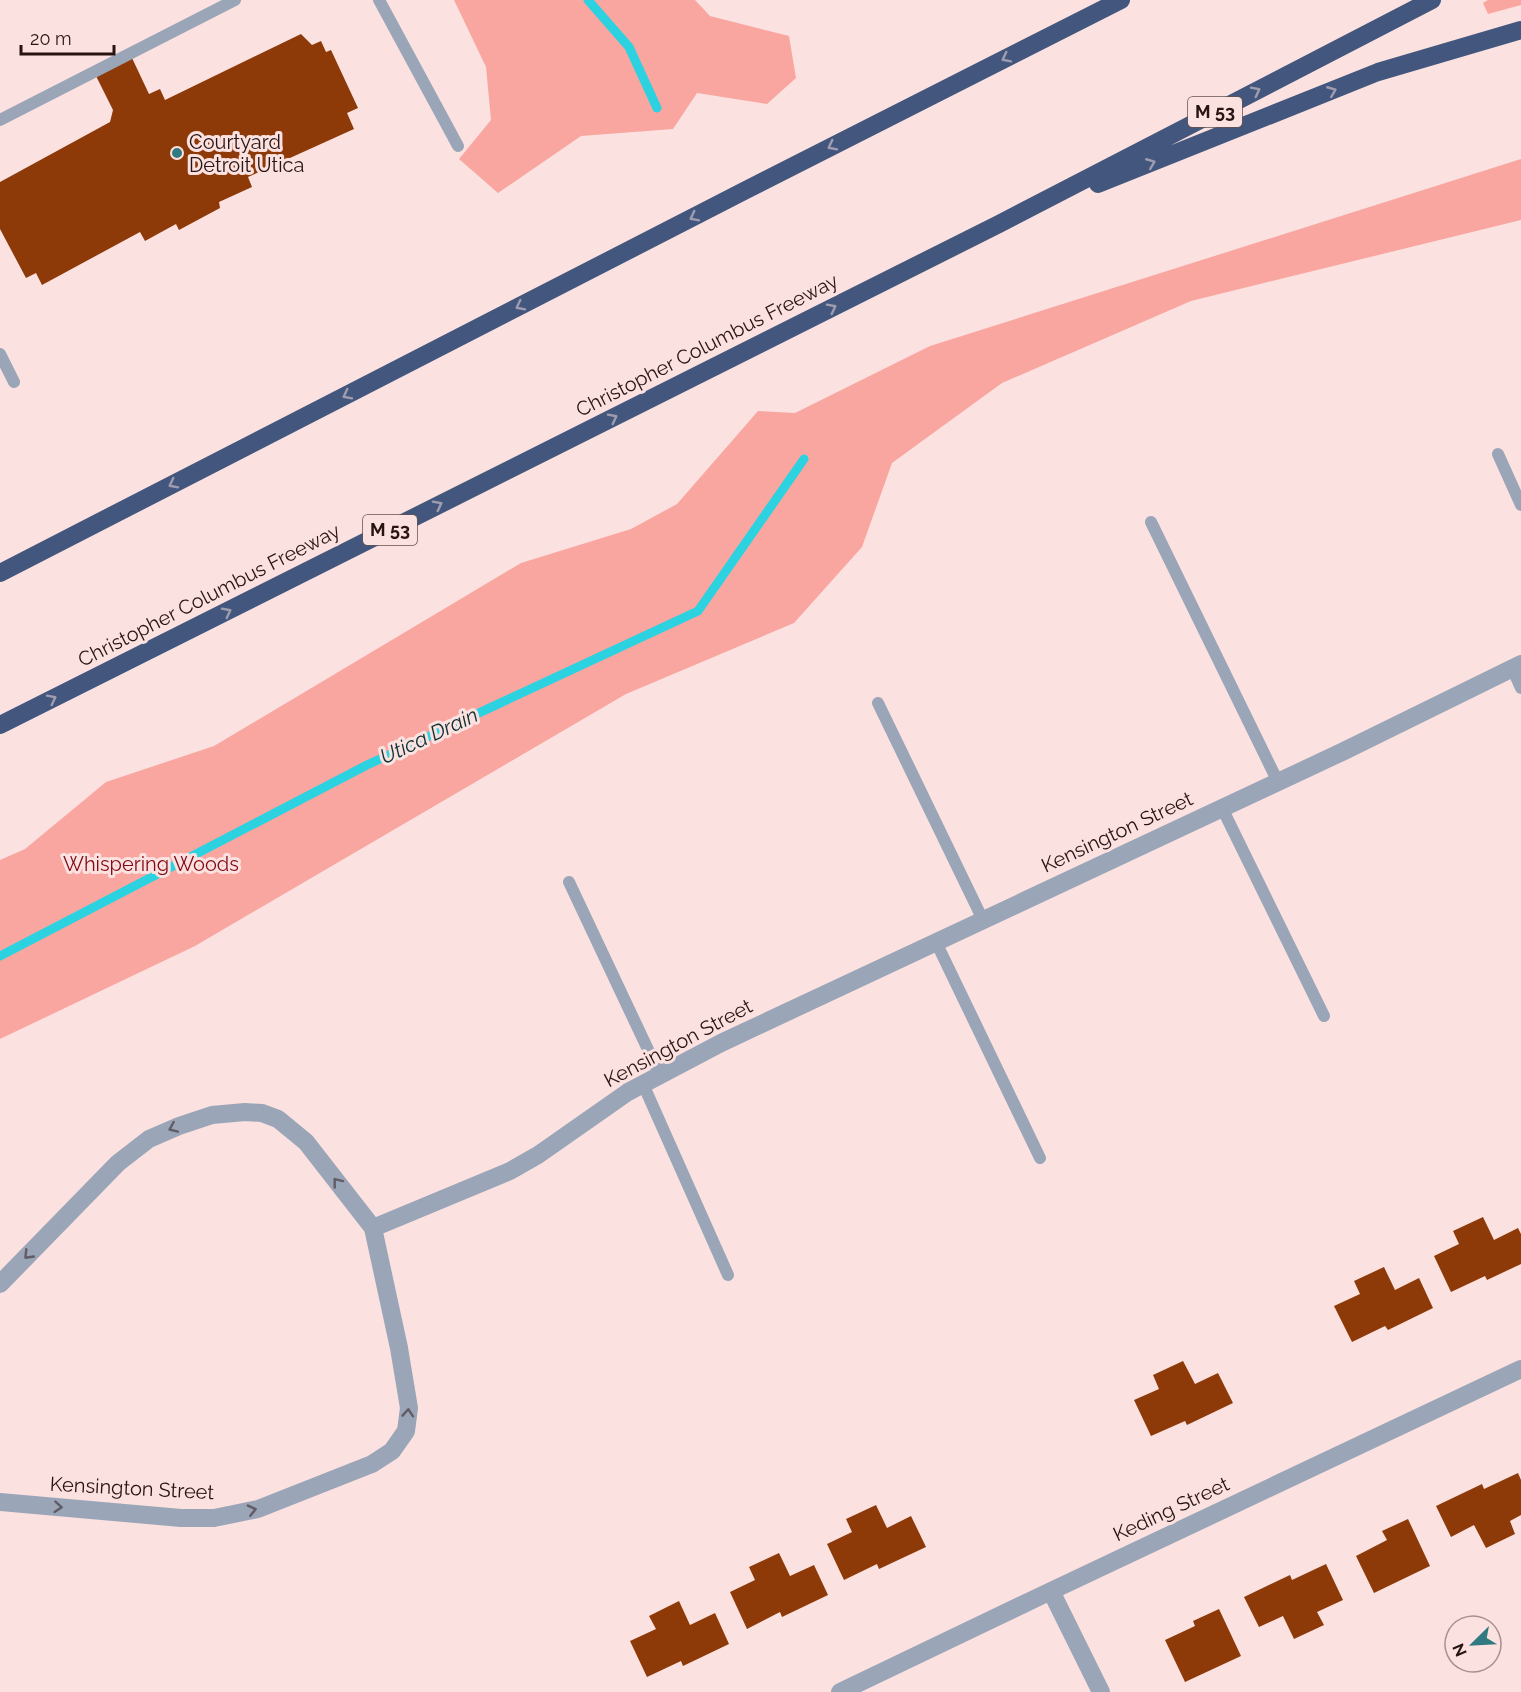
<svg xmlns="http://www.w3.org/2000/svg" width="1521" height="1692" viewBox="0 0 1521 1692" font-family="Raleway,sans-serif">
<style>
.green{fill:#f9a6a0}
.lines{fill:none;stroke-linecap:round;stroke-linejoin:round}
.stream{stroke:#2cd2e0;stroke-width:9}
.building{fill:#8d3908}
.lane{stroke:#9aa5b8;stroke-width:12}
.street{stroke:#9aa5b8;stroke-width:18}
.highway{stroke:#43577e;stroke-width:18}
.oneway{stroke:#9f9caf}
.oneway2{stroke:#615c65}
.poi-dot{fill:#327a81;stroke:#fbe2e0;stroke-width:2}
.labels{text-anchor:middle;stroke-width:6;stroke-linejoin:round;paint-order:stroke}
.shield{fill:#fbe2e0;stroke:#675250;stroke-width:1.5}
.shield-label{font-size:18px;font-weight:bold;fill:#281412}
.poi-label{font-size:20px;fill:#281412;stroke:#fbe2e0;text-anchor:start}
.street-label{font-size:20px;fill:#281412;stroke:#fbe2e0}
.park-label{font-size:20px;fill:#830a17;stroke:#fbe2e0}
.water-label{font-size:21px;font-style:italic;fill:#103033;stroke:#fbe2e0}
</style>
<rect width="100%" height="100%" fill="#fbe2e0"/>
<path class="green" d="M 454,0 L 695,0 L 710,16 L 789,36 L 796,78 L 767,104 L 697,93 L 673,129 L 581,136 L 498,193 L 459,159 L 491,120 L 486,67 Z
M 1488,0 L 1521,0 L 1521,5 L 1488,14 L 1483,3 Z
M 1521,159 L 1521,220 L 1191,301 L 1002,383 L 892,463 L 862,547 L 794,623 L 626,694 L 195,946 L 0,1039 L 0,860 L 25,849 L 106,782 L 214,746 L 521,563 L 631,529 L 677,504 L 758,411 L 795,413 L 930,346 Z"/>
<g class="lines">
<path class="stream" d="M 588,0 L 629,47 L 657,108
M 0,956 L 367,765 L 698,611 L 804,459"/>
</g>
<path class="building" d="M 301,34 L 312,45 L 321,41 L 326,52 L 331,50 L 358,108 L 347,113 L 354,129 L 248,177 L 252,187 L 219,202 L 220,208 L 179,230 L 176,224 L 145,241 L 140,232 L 42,285 L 36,273 L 26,278 L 0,229 L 0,182 L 110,122 L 113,110 L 96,76 L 132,58 L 149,94 L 160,89 L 165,100 Z
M 1483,1217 L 1494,1240 L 1518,1228 L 1521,1234 L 1521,1264 L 1487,1280 L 1485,1276 L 1451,1292 L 1434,1256 L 1459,1244 L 1453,1231 Z
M 1384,1267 L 1395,1290 L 1419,1278 L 1433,1308 L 1388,1330 L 1385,1326 L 1352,1342 L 1334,1306 L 1360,1294 L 1354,1281 Z
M 1183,1361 L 1195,1384 L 1218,1373 L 1233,1403 L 1187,1425 L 1185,1421 L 1151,1436 L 1134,1400 L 1159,1389 L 1153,1375 Z
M 1518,1473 L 1521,1480 L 1521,1515 L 1510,1521 L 1515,1534 L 1486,1548 L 1474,1525 L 1451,1537 L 1436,1506 L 1482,1484 L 1484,1489 Z
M 876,1505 L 887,1528 L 911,1516 L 926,1547 L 879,1569 L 877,1564 L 844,1580 L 827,1544 L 852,1532 L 846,1519 Z
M 1408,1519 L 1430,1566 L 1374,1593 L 1356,1556 L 1387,1540 L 1382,1531 Z
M 779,1553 L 790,1576 L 814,1565 L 828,1595 L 782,1617 L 780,1612 L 747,1629 L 730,1592 L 755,1580 L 749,1567 Z
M 1326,1564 L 1343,1600 L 1317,1612 L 1324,1625 L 1294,1639 L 1283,1616 L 1259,1627 L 1244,1597 L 1290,1575 L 1292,1580 Z
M 679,1601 L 690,1625 L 715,1613 L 729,1644 L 683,1666 L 681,1661 L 647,1677 L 630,1641 L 656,1629 L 649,1616 Z
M 1219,1609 L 1241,1656 L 1185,1682 L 1165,1640 L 1195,1626 L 1193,1621 Z"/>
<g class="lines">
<path class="lane" d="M 379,0 L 458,146
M 0,120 L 235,0
M 0,354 L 14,382
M 1498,454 L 1521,505
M 1151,522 L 1278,782
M 1512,668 L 1521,688
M 878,703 L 983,920
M 1222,808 L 1324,1016
M 569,882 L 660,1075
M 936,942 L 1040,1158
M 643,1084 L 728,1275"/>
<path class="street" d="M 373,1228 L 510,1171 L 538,1155 L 628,1092 L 721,1043 L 1342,752 L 1521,664
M 0,1284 L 118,1163 L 149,1139 L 179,1126 L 212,1115 L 245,1112 L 262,1113 L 278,1119 L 306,1142 L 373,1228 L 399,1348 L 409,1408 L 406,1431 L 392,1451 L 372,1464 L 258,1509 L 214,1518 L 181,1518 L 0,1502
M 1051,1591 L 1101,1692
M 840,1692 L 1051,1591 L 1521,1369"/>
<path class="highway" d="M 1098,184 L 1378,72 L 1521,30
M 0,573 L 746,190 L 1121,0
M 0,725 L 999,224 L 1432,0"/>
</g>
<defs><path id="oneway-chevron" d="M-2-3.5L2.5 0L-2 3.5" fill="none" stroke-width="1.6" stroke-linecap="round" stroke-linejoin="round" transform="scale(1.5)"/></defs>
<g class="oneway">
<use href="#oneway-chevron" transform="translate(1006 58) rotate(153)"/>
<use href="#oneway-chevron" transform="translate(1256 91) rotate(-27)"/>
<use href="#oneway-chevron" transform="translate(1332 91) rotate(-22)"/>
<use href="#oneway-chevron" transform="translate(832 146) rotate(153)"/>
<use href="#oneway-chevron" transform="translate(1151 163) rotate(-22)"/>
<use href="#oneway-chevron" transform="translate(694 217) rotate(153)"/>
<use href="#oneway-chevron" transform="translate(520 306) rotate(153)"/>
<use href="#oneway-chevron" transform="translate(832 308) rotate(-27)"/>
<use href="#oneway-chevron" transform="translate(347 395) rotate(153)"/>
<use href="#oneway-chevron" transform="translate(613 418) rotate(-27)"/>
<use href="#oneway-chevron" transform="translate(173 484) rotate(153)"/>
<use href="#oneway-chevron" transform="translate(438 505) rotate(-27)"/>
<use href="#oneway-chevron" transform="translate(227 612) rotate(-27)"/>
<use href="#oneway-chevron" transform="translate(52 699) rotate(-27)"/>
</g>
<g class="oneway2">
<use href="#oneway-chevron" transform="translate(173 1128) rotate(157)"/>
<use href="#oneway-chevron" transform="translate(337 1182) rotate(-128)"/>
<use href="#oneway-chevron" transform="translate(28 1255) rotate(134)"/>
<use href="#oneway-chevron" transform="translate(408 1413) rotate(-86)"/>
<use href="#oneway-chevron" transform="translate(58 1507) rotate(5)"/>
<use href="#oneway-chevron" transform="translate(252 1510) rotate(-13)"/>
</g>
<circle class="poi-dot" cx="177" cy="153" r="6"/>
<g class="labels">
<g class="shield">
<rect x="1188" y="97" width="54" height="30" rx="4.5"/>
<rect x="363" y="515" width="54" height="30" rx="4.5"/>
</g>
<g class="shield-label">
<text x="1215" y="118">M 53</text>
<text x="390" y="536">M 53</text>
</g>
<g class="poi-label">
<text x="189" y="149">Courtyard<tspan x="189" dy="23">Detroit Utica</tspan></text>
</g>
<g class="street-label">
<text transform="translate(707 345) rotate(-27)" y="7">Christopher Columbus Freeway</text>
<text transform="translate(209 595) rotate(-27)" y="7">Christopher Columbus Freeway</text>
<text transform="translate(1117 832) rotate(-25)" y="7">Kensington Street</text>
<text transform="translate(678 1043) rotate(-28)" y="7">Kensington Street</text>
<text transform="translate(132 1488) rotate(3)" y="7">Kensington Street</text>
<text transform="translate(1171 1509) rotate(-25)" y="7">Keding Street</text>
</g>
<g class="park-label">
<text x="151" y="871">Whispering Woods</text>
</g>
<g class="water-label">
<text transform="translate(429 736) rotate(-25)" y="7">Utica Drain</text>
</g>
</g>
<g transform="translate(1473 1644) rotate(246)"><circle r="28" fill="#fbe2e0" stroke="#a7908e" stroke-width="1.5"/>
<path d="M0-4.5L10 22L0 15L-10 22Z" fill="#327a81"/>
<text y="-9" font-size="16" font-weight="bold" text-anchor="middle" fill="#281412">N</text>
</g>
<path d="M21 45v9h93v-9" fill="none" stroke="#281412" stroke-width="3"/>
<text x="30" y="45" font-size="18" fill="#281412" stroke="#fbe2e0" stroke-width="4.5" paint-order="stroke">20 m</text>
</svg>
